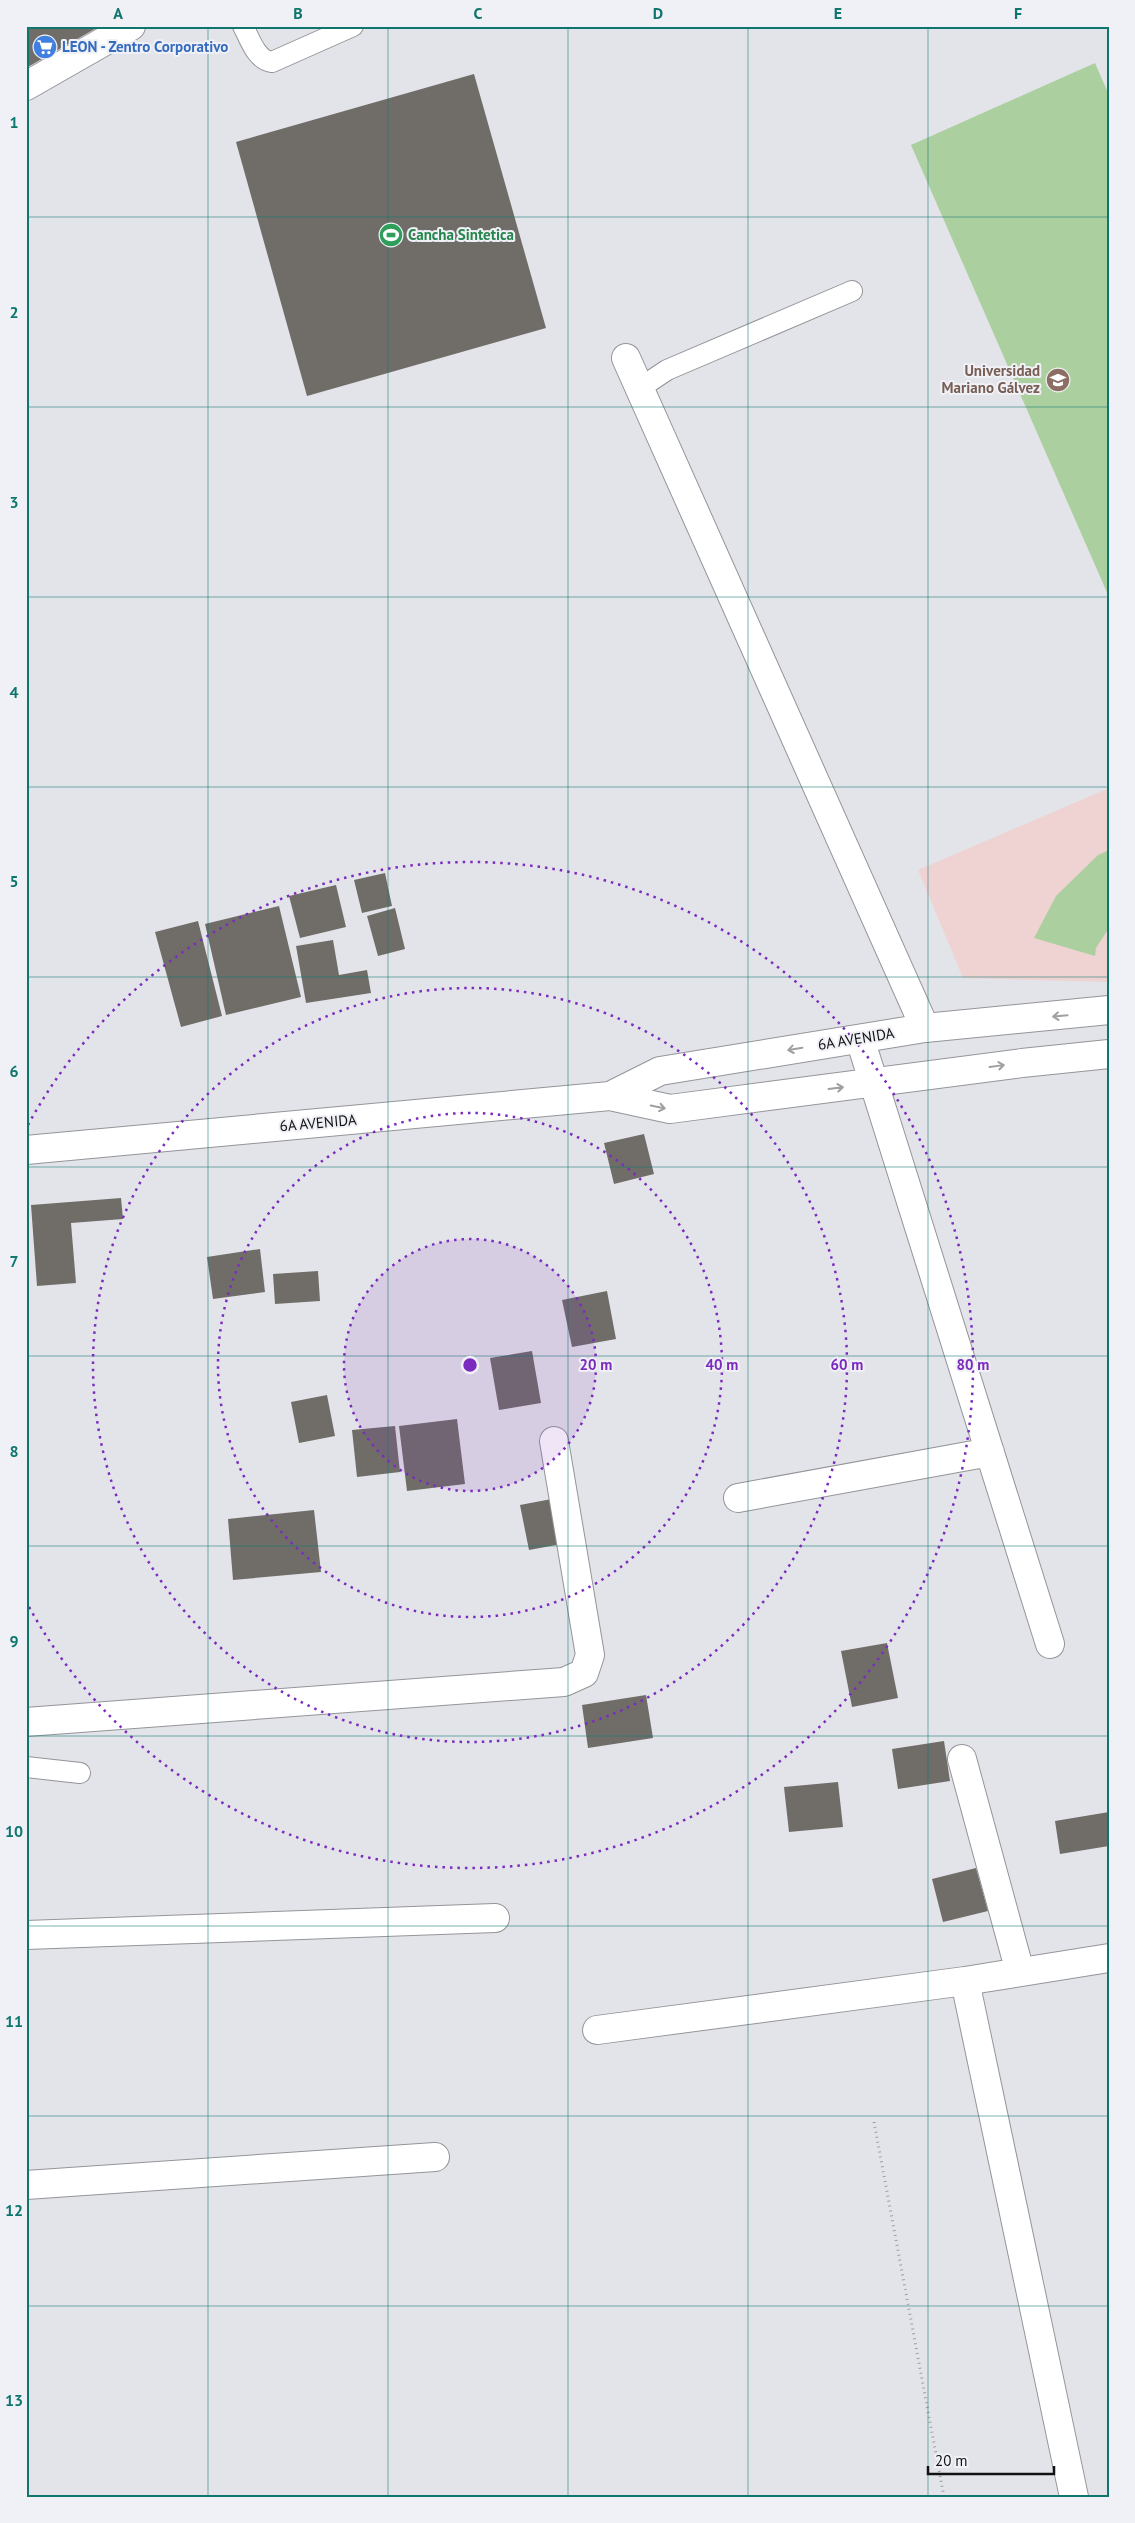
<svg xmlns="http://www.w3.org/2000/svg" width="1135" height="2523" viewBox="0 0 1135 2523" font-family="'PT Sans',sans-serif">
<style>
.education{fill:#eed3d2}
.green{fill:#accfa0}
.building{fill:#706d69}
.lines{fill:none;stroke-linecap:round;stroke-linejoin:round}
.service-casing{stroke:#939599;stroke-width:22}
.minor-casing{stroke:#939599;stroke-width:30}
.tertiary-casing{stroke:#939599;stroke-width:30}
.path{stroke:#9e9fa3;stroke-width:3;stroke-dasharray:1 4;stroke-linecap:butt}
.service{stroke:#fff;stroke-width:20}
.minor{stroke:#fff;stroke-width:28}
.tertiary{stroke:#fff;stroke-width:28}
.oneway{stroke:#a0a0a1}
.grid{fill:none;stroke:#0f766e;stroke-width:1;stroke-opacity:0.55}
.ring{fill:none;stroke:#7b2cbf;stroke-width:2.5;stroke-dasharray:2.5 5}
.labels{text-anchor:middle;stroke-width:4;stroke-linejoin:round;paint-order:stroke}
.shop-label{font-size:15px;font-weight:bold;fill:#366cbe;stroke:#f0f1f6;text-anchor:start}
.leisure-label{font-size:15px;font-weight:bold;fill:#27864d;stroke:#f0f1f6;text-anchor:start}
.education-label{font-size:15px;font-weight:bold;fill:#785e54;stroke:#f0f1f6;text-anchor:end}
.street-label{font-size:15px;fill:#121214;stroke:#f0f1f6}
.centre{fill:#7b2cbf;stroke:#f0f1f6;stroke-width:2.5}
.ring-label{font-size:15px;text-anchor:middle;font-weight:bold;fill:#7b2cbf;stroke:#f0f1f6;stroke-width:4;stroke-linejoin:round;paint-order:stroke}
.neatline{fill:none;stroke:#0f766e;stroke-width:2}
.grid-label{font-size:16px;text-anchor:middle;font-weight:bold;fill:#0f766e}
</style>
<rect width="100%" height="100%" fill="#e3e4e9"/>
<path class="education" d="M 1109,788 L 1109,982 L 963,978 L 918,870 Z"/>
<path class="green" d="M 1095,63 L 1109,95 L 1109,597 L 911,145 Z
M 1109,850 L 1109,928 L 1096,948 L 1095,956 L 1034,938 L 1056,896 L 1098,855 Z"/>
<path class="building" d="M 26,26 L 100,26 L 26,68 Z
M 474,74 L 546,328 L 307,396 L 236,142 Z
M 385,873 L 392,906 L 362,913 L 354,880 Z
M 336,885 L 346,927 L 300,938 L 289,896 Z
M 279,906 L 301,997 L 226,1015 L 205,924 Z
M 395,908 L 405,949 L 378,956 L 367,916 Z
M 198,921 L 222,1016 L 181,1027 L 155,932 Z
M 333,940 L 339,975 L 367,970 L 371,993 L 306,1003 L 296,946 Z
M 644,1134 L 654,1174 L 614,1184 L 604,1143 Z
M 121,1198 L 123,1219 L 71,1223 L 76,1283 L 37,1286 L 31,1205 Z
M 260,1249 L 265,1292 L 213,1299 L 207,1257 Z
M 318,1271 L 320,1301 L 275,1304 L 273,1274 Z
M 607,1291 L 616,1339 L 572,1347 L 562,1300 Z
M 532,1351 L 541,1403 L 499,1410 L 490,1358 Z
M 327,1395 L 335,1436 L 299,1443 L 291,1402 Z
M 457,1419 L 465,1484 L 407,1491 L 399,1426 Z
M 395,1426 L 400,1472 L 357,1477 L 352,1430 Z
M 557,1498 L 567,1543 L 529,1550 L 520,1505 Z
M 314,1510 L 321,1572 L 233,1580 L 228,1519 Z
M 887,1643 L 898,1698 L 852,1707 L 841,1651 Z
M 646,1695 L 653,1738 L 588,1748 L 582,1705 Z
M 944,1741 L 950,1781 L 898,1789 L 892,1749 Z
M 838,1782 L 843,1827 L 789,1832 L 784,1787 Z
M 1109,1812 L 1109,1846 L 1060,1854 L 1055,1821 Z
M 976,1868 L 988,1911 L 943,1922 L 932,1879 Z"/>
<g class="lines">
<g class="service-casing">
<path id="service" d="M 243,26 C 250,39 256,60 272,62 L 353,26
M 640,388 L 667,370 L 852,291
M 26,1767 L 80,1773"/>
</g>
<g class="minor-casing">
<path id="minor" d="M 26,86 L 131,26
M 626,358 L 925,1028
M 860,1039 L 1050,1644
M 738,1498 L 990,1452
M 26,1722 L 564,1682 L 584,1673 L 590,1655 L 554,1441
M 962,1759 L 1020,1972
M 26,1935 L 495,1918
M 965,1981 L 1074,2497
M 597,2030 L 965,1981 L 1109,1958
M 26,2185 L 435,2157"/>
</g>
<g class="tertiary-casing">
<path id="tertiary" d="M 610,1096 L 660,1071 L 925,1028 L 1109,1010
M 26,1150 L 610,1096 L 670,1109 L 1022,1063 L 1109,1054"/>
</g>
<path class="path" d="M 874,2122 L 944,2497"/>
<use href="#service" class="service"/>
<use href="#minor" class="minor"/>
<use href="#tertiary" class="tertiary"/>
</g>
<defs><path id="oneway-shaft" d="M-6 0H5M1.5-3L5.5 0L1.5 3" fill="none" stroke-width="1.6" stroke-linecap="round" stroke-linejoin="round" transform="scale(1.25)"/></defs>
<g class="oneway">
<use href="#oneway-shaft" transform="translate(1060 1016) rotate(175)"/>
<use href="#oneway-shaft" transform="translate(795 1049) rotate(171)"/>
<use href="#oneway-shaft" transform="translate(997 1066) rotate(-8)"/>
<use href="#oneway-shaft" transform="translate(836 1088) rotate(-7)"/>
<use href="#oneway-shaft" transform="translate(658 1107) rotate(12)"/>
</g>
<path class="grid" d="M 208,26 L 208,2497M 388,26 L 388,2497M 568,26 L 568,2497M 748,26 L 748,2497M 928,26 L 928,2497M 26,217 L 1109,217M 26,407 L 1109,407M 26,597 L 1109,597M 26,787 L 1109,787M 26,977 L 1109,977M 26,1167 L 1109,1167M 26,1356 L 1109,1356M 26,1546 L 1109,1546M 26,1736 L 1109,1736M 26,1926 L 1109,1926M 26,2116 L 1109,2116M 26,2306 L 1109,2306"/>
<circle cx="470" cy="1365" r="126" fill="#7b2cbf" fill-opacity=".12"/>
<g class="ring">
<circle cx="470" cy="1365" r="126"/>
<circle cx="470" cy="1365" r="252"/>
<circle cx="470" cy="1365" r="377"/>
<path d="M28 1125A503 503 0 1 1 28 1605"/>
</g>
<defs>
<g id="supermarket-disc" transform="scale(1.25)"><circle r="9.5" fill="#3f7fe0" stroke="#f0f1f6"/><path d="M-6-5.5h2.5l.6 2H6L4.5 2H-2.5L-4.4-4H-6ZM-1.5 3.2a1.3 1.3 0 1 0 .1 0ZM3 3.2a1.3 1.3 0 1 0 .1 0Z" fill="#fff"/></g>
<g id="stadium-disc" transform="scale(1.25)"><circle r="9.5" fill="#2e9e5b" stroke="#f0f1f6"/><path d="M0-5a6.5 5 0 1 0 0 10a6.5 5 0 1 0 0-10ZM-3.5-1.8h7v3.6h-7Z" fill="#fff"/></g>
<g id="university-disc" transform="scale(1.25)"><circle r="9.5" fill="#8d6e63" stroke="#f0f1f6"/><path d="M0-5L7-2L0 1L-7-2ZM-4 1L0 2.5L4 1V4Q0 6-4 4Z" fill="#fff"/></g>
</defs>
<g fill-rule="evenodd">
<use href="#supermarket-disc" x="45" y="47"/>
<use href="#stadium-disc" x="391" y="235"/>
<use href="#university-disc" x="1058" y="380"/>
</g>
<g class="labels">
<g class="shop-label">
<text x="62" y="52">LEON - Zentro Corporativo</text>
</g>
<g class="leisure-label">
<text x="408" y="240">Cancha Sintetica</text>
</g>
<g class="education-label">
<text x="1040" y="376">Universidad<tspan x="1040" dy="17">Mariano Gálvez</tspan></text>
</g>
<g class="street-label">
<text transform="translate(856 1039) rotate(-9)" y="5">6A AVENIDA</text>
<text transform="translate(318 1123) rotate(-5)" y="5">6A AVENIDA</text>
</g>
</g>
<circle cx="470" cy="1365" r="8" class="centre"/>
<g class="ring-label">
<text x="596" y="1370">20 m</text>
<text x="722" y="1370">40 m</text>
<text x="847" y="1370">60 m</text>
<text x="973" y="1370">80 m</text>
</g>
<rect width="1135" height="2523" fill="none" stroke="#f0f1f6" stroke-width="55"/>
<path d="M928 2466v8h126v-8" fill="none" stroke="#121214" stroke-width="2.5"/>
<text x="935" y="2466" font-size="15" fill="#121214" stroke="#f0f1f6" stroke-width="4" paint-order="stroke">20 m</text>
<rect x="28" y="28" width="1080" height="2468" class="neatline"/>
<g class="grid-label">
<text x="118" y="19">A</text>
<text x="298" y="19">B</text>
<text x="478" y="19">C</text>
<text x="658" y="19">D</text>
<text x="838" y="19">E</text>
<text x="1018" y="19">F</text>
<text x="14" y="128">1</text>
<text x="14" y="318">2</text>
<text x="14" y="508">3</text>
<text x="14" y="698">4</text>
<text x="14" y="887">5</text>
<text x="14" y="1077">6</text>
<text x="14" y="1267">7</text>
<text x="14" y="1457">8</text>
<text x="14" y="1647">9</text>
<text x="14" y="1837">10</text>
<text x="14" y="2027">11</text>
<text x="14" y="2216">12</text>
<text x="14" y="2406">13</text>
</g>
</svg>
